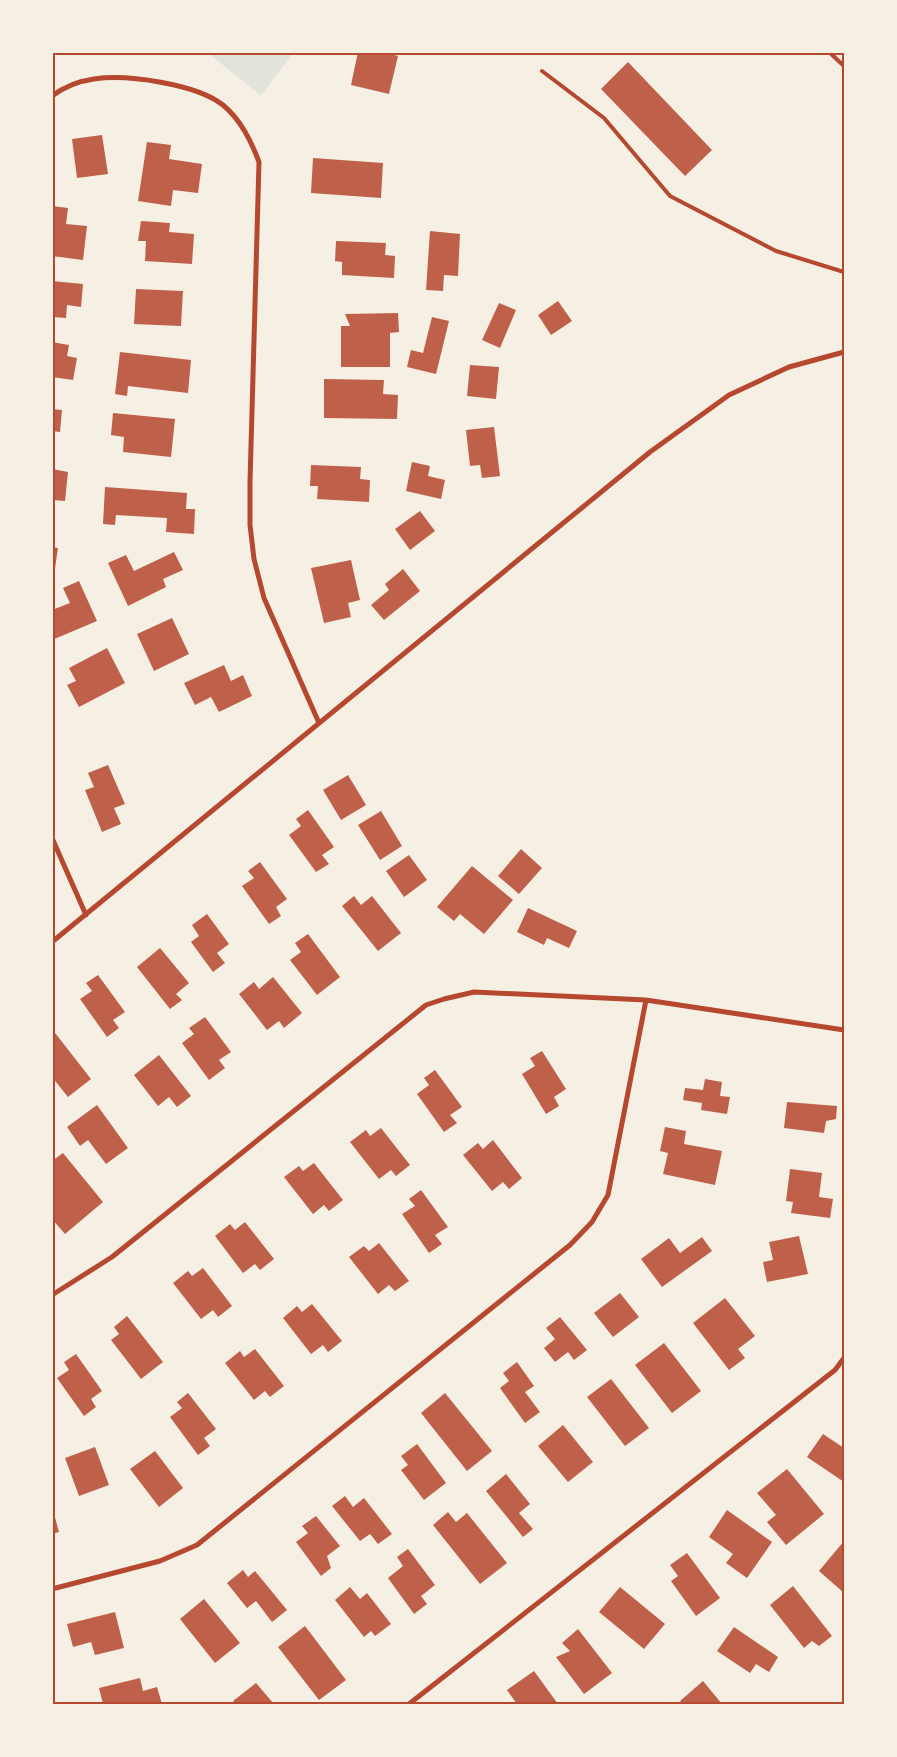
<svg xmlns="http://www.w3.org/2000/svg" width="897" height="1757" viewBox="0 0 897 1757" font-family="'Fira Sans Condensed',sans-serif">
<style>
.green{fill:#e2e4dc}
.building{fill:#bf614a}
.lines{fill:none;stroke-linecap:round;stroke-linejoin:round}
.service{stroke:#b5482f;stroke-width:4}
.minor{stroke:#b5482f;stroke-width:5}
.neatline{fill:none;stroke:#b5482f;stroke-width:2}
</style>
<rect width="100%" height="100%" fill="#f6efe4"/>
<path class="green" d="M 208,53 L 293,53 L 261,96 Z"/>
<path class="building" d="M 358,52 L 384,52 L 398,56 L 389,94 L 351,85 Z
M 628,62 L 712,150 L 685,176 L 601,89 Z
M 102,135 L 108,174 L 77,178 L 72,139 Z
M 147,142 L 171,145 L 169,159 L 202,164 L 198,193 L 173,190 L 171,206 L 138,201 Z
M 313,158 L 383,163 L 381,198 L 311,193 Z
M 52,206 L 68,208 L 66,224 L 87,226 L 83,260 L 52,256 Z
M 141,221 L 170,223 L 169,232 L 194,234 L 192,264 L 145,261 L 146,241 L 138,241 Z
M 430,231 L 460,234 L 458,276 L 444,275 L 443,291 L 426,290 Z
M 336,241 L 386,243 L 385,255 L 395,256 L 394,278 L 342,275 L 342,262 L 335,261 Z
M 52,281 L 83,284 L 81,307 L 67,305 L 66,318 L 52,317 Z
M 136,289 L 183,291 L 181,326 L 134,324 Z
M 558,301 L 572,321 L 551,335 L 538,315 Z
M 499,303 L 516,310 L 500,348 L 482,340 Z
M 398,313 L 399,332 L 390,333 L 390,367 L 341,367 L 341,326 L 350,326 L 345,314 Z
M 432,317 L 449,321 L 436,374 L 407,367 L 411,350 L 423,353 Z
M 52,342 L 69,345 L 67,356 L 77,358 L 73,380 L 52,377 Z
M 120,352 L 191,360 L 188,393 L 128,386 L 127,396 L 115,394 Z
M 470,365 L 499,367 L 496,399 L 467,396 Z
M 324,379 L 384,380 L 383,394 L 398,395 L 397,419 L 324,418 Z
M 52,409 L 62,410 L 60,432 L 52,431 Z
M 113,413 L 175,419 L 171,457 L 123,452 L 124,437 L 111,435 Z
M 494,427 L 500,476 L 482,478 L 480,465 L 470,466 L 466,430 Z
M 412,462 L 430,466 L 428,476 L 445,480 L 441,499 L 406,491 Z
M 311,465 L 361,467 L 360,479 L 370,480 L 369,502 L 317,499 L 318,486 L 310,486 Z
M 52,469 L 68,472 L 65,501 L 52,500 Z
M 105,487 L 187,493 L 186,509 L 195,509 L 194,534 L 166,532 L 167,518 L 116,515 L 115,525 L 103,524 Z
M 420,511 L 435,531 L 410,550 L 395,529 Z
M 52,547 L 58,548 L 54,575 L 52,575 Z
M 174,552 L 183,570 L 163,579 L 166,587 L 128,606 L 108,563 L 126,555 L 134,571 Z
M 351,560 L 360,600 L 348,603 L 351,617 L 324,623 L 311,568 Z
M 403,569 L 420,591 L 384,620 L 371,605 L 389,590 L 385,584 Z
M 79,581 L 97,621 L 52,640 L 52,610 L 70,603 L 63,588 Z
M 172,618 L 189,654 L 154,671 L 137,634 Z
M 107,648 L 125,683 L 79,707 L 67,685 L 76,681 L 69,668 Z
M 224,665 L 231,681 L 243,675 L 252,696 L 219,712 L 211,697 L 195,705 L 184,683 Z
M 108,765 L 125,804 L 114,808 L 121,824 L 102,832 L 85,790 L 94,787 L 88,773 Z
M 348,775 L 366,805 L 341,820 L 323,790 Z
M 308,810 L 334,847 L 322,855 L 329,864 L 316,872 L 289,835 L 301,826 L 296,819 Z
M 381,811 L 402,846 L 380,860 L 358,825 Z
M 521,849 L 542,868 L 519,894 L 498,876 Z
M 409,855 L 427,880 L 404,897 L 386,871 Z
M 260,862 L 287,899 L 276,907 L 281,916 L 269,924 L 242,886 L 254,878 L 248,871 Z
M 472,866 L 513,900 L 484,934 L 460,914 L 454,921 L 437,907 Z
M 354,896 L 361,905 L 372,896 L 401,933 L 378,951 L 342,906 Z
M 528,908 L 577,931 L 569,948 L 547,938 L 544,945 L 517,932 Z
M 207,914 L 229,944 L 217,953 L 225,963 L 213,972 L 191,942 L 199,936 L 192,925 Z
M 308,934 L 340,977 L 317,995 L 290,960 L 301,952 L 295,943 Z
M 160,948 L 189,983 L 176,994 L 182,1000 L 170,1009 L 137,967 Z
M 98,975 L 125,1012 L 113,1020 L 119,1028 L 107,1037 L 80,999 L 92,991 L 86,983 Z
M 273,977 L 302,1013 L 284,1028 L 279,1021 L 267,1030 L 239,994 L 254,982 L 259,989 Z
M 205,1017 L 231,1052 L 219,1060 L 225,1068 L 209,1080 L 182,1043 L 194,1034 L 189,1028 Z
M 52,1029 L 91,1079 L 68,1097 L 52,1077 Z
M 542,1051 L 566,1089 L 554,1097 L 559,1106 L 546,1114 L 522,1074 L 535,1066 L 530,1058 Z
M 159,1055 L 191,1096 L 177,1107 L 169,1097 L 158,1106 L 134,1075 Z
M 435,1070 L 462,1107 L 450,1115 L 457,1123 L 444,1132 L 417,1094 L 429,1085 L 424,1078 Z
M 705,1079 L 722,1082 L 720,1096 L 730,1097 L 727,1114 L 701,1110 L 702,1103 L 683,1100 L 685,1088 L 703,1090 Z
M 787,1102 L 837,1106 L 836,1119 L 826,1121 L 824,1133 L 784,1128 Z
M 97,1105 L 128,1148 L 106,1164 L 88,1140 L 80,1146 L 67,1127 Z
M 665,1127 L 686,1131 L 684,1144 L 722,1151 L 715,1185 L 663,1174 L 668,1153 L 660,1151 Z
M 381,1128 L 410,1165 L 396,1176 L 391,1170 L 379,1179 L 350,1142 L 366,1130 L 370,1136 Z
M 493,1140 L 522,1178 L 509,1189 L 503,1182 L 492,1191 L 463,1155 L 478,1143 L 483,1149 Z
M 63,1153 L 103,1202 L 65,1234 L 52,1219 L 52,1161 Z
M 314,1163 L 343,1200 L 329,1211 L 324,1205 L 313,1214 L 284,1177 L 299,1166 L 303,1171 Z
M 790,1169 L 822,1173 L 819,1197 L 833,1199 L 830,1218 L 791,1213 L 793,1202 L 786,1201 Z
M 421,1190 L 448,1227 L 435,1235 L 442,1244 L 429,1253 L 402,1214 L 415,1206 L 409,1199 Z
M 245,1222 L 274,1259 L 260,1270 L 255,1264 L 243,1273 L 215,1236 L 230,1224 L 235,1230 Z
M 799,1236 L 808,1274 L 767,1282 L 763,1262 L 773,1260 L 769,1242 Z
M 702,1237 L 712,1251 L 662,1287 L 641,1259 L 669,1238 L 680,1253 Z
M 379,1243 L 409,1281 L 395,1291 L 389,1285 L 378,1294 L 349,1257 L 364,1246 L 369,1251 Z
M 203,1268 L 232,1306 L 218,1317 L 213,1310 L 201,1319 L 173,1283 L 188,1271 L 192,1276 Z
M 620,1293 L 639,1317 L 613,1337 L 594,1313 Z
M 725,1298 L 755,1336 L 738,1349 L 745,1358 L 729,1370 L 693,1323 Z
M 312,1304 L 342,1341 L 328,1352 L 323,1345 L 311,1354 L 283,1318 L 297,1306 L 302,1312 Z
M 127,1316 L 163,1362 L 141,1379 L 111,1340 L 119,1334 L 114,1327 Z
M 560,1317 L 587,1350 L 574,1360 L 568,1352 L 555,1362 L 544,1348 L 555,1339 L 546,1328 Z
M 664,1343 L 701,1391 L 672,1413 L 635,1365 Z
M 255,1349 L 284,1386 L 270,1397 L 265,1391 L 254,1400 L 225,1363 L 240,1351 L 244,1357 Z
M 76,1354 L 102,1391 L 91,1399 L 96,1407 L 84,1416 L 57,1378 L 69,1370 L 64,1362 Z
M 517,1362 L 534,1386 L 525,1392 L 540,1412 L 525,1423 L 500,1388 L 509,1381 L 503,1373 Z
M 611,1379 L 649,1428 L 625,1446 L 587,1397 Z
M 188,1393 L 216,1429 L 204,1438 L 210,1446 L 198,1455 L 170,1417 L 182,1408 L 177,1402 Z
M 445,1393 L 492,1451 L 467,1471 L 421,1413 Z
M 563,1425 L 593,1462 L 568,1482 L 538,1446 Z
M 823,1434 L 844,1448 L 844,1482 L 807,1457 Z
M 417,1444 L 446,1483 L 424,1500 L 401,1470 L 408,1465 L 401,1456 Z
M 95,1447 L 109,1485 L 79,1496 L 65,1458 Z
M 155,1451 L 183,1488 L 159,1507 L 130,1469 Z
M 787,1469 L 824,1514 L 786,1545 L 767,1522 L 776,1515 L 757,1493 Z
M 506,1474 L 530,1504 L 519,1513 L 533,1529 L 523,1537 L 486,1491 Z
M 345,1496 L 353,1507 L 364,1498 L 392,1534 L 378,1544 L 370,1534 L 360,1541 L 332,1506 Z
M 53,1510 L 59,1532 L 52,1534 L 52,1511 Z
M 727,1510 L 772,1542 L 747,1578 L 726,1563 L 733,1554 L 709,1537 Z
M 448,1512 L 456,1522 L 467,1513 L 507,1563 L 480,1584 L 433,1525 Z
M 316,1516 L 340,1546 L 327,1556 L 331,1568 L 321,1576 L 296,1542 L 308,1533 L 302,1526 Z
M 844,1541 L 844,1593 L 819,1571 Z
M 408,1549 L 435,1585 L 421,1596 L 427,1604 L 414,1614 L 388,1578 L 403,1566 L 397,1557 Z
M 687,1553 L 720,1598 L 696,1616 L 671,1581 L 678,1576 L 670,1565 Z
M 243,1570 L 248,1577 L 255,1571 L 287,1610 L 272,1622 L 256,1601 L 247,1608 L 227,1583 Z
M 793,1586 L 832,1636 L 819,1646 L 812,1641 L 804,1648 L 770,1605 Z
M 350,1587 L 360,1599 L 367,1593 L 391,1624 L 375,1636 L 371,1631 L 364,1637 L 335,1600 Z
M 620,1587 L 665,1624 L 644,1649 L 599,1612 Z
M 204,1599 L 240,1643 L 215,1663 L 180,1619 Z
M 115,1612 L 124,1648 L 95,1655 L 91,1642 L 73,1647 L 67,1624 Z
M 305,1626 L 346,1680 L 319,1700 L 278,1647 Z
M 734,1627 L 778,1657 L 769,1672 L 756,1664 L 750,1673 L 717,1651 Z
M 578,1629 L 612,1673 L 584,1694 L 556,1657 L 570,1651 L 562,1643 Z
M 534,1671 L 558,1704 L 517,1704 L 507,1690 Z
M 140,1678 L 143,1691 L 157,1687 L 162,1704 L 103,1704 L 99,1688 Z
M 703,1681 L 722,1704 L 683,1704 L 680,1701 Z
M 256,1683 L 274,1704 L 236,1704 L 233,1701 Z"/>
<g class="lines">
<path class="service" d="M 829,52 L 844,66
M 542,71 L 604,118 L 670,196 L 776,251 L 844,272"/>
<path class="minor" d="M 52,96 C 64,87 79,81 94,79 C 127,74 196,84 223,105 C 241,120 251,141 259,162 L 250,482 L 250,525 L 254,559 L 264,598 L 319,723
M 52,838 L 86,915
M 52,942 L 650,452 L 729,395 L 789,367 L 844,352
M 52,1295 L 112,1257 L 426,1005 L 444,999 L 474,992 L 646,1000 L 844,1030
M 52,1589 L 160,1561 L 197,1545 L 570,1245 L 592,1222 L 608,1195 L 646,1000
M 409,1704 L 835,1370 L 844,1358"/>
</g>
<rect width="897" height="1757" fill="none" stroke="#f6efe4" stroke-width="108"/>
<rect x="54" y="54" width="789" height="1649" class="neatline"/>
</svg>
